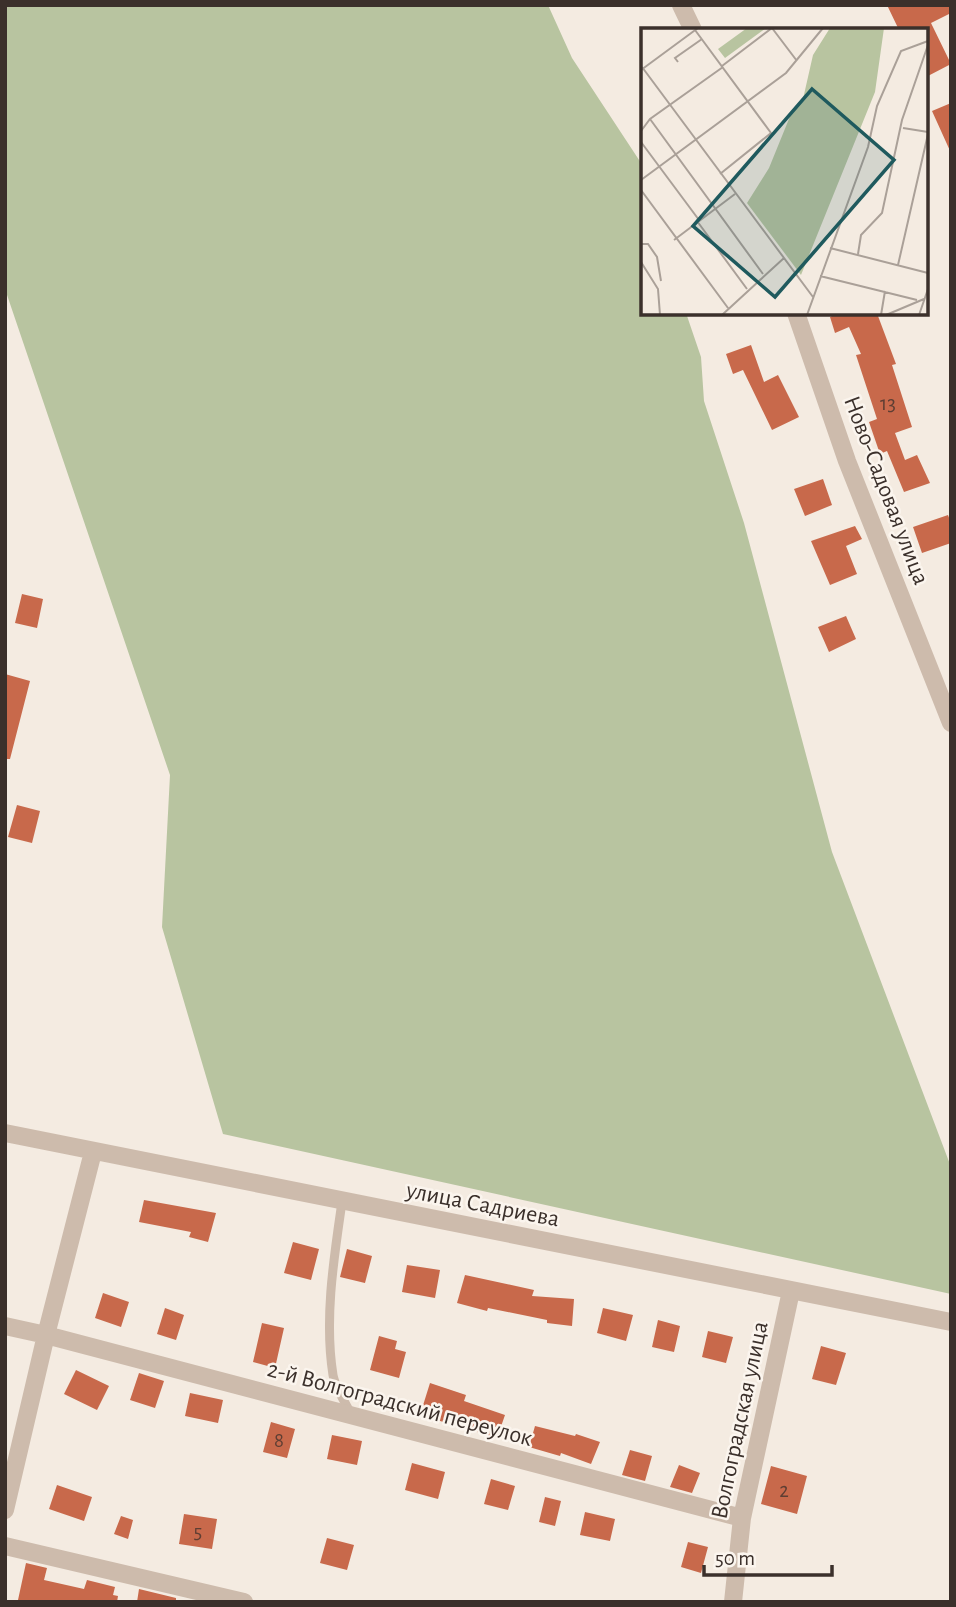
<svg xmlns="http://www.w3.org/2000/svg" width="956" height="1607" viewBox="0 0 956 1607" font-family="'Alegreya Sans',sans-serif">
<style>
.green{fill:#b8c4a0}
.building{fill:#c8694b}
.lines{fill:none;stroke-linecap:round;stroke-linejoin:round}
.lane{stroke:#cdbbac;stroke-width:9}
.street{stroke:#cdbbac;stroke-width:18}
.labels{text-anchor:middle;stroke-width:5;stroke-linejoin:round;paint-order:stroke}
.number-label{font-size:21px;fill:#5e3e33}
.street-label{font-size:24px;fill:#3b302b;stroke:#fbf5ee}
.inset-road{fill:none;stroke:#aaa098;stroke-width:2}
.view{fill:#1f5a5e;fill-opacity:0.15;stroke:#1f5a5e;stroke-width:3.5}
.inset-edge{fill:none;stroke:#3b302b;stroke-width:3.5}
</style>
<rect width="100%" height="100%" fill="#f4ebe1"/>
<path class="green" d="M 5,5 L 548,5 L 572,58 L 643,166 L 643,313 L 686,313 L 701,357 L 704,401 L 744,523 L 832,852 L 951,1167 L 951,1294 L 223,1134 L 162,927 L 170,775 L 5,289 Z"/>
<path class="building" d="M 887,5 L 951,5 L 951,13 L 931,23 L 951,64 L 926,77 L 926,30 L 899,30 Z
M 951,103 L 951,153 L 932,111 Z
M 838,313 L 883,313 L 878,316 L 896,364 L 892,365 L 912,427 L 895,433 L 905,460 L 917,455 L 930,483 L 904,492 L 887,451 L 880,454 L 869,422 L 877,419 L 856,355 L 861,354 L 849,327 L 835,333 L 830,317 Z
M 751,345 L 764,382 L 778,375 L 799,417 L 772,430 L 743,370 L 733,374 L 726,354 Z
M 823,479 L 832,505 L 805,516 L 794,489 Z
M 948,515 L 951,523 L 951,543 L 922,553 L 913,527 Z
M 855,526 L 862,539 L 846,546 L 857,574 L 830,585 L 811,541 Z
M 22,594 L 43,599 L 37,628 L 15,623 Z
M 846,616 L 856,639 L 829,652 L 818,627 Z
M 5,674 L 30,681 L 10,759 L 5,759 Z
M 17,805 L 40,811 L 32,843 L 8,837 Z
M 144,1200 L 216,1213 L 208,1242 L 189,1237 L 191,1232 L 139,1222 Z
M 293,1242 L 319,1249 L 311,1280 L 284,1273 Z
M 347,1249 L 372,1256 L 365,1283 L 340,1277 Z
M 407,1265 L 440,1270 L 435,1298 L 402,1292 Z
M 465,1275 L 534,1290 L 532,1296 L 574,1299 L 572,1326 L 547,1323 L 547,1320 L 488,1308 L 487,1311 L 457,1303 Z
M 103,1293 L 129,1302 L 121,1327 L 95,1318 Z
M 165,1308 L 184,1315 L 176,1340 L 157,1334 Z
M 603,1308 L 633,1315 L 626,1341 L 597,1333 Z
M 658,1320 L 680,1326 L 674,1352 L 652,1347 Z
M 262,1323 L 284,1328 L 275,1368 L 253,1362 Z
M 708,1331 L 733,1337 L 726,1363 L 702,1357 Z
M 379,1336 L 397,1341 L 395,1349 L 406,1352 L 399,1378 L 370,1370 Z
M 821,1346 L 846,1353 L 836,1385 L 812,1379 Z
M 76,1370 L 109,1386 L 97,1410 L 64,1394 Z
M 139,1373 L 164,1381 L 155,1408 L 130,1400 Z
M 430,1383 L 466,1395 L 464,1401 L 505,1415 L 497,1438 L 420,1415 Z
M 190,1393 L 223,1400 L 218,1423 L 185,1416 Z
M 271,1422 L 295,1429 L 287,1458 L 263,1452 Z
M 535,1426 L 575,1436 L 576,1434 L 600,1442 L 591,1464 L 561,1453 L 560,1456 L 529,1447 Z
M 332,1435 L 362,1441 L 357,1465 L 327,1459 Z
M 630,1450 L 652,1456 L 645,1481 L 622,1475 Z
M 412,1463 L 445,1472 L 438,1499 L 405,1490 Z
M 679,1465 L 700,1473 L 692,1493 L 670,1487 Z
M 771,1466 L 807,1476 L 797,1514 L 761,1504 Z
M 491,1479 L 515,1486 L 508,1510 L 484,1504 Z
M 57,1485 L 92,1497 L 84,1521 L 49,1509 Z
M 545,1497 L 561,1501 L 555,1526 L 539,1522 Z
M 585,1512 L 615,1519 L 610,1541 L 580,1535 Z
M 184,1514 L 217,1519 L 212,1549 L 179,1544 Z
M 121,1516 L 133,1520 L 128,1539 L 114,1534 Z
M 327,1538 L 354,1545 L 347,1570 L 320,1563 Z
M 688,1542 L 708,1547 L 701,1573 L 681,1567 Z
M 26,1563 L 47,1568 L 44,1580 L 84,1589 L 87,1580 L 115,1587 L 113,1595 L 118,1596 L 117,1602 L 18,1600 Z
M 139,1589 L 176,1598 L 176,1602 L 137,1602 Z"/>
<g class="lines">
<path class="lane" d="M 342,1202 C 334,1257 324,1319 333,1375 C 335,1387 345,1402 351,1414"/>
<path class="street" d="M 681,5 L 693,30
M 796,313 L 847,461 L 951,723
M 5,1133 L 951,1322
M 5,1326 L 46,1335 L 742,1518
M 5,1510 L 46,1335 L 93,1152
M 5,1546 L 244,1602
M 733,1602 L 742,1518 L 791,1291"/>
</g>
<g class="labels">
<g class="number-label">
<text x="888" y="410">13</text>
<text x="279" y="1447">8</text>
<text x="784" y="1497">2</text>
<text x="198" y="1538">5</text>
</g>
<g class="street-label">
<text transform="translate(887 490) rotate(69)" y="8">Ново-Садовая улица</text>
<text transform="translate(483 1204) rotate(11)" y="8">улица Садриева</text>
<text transform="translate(400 1403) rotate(15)" y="8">2-й Волгоградский переулок</text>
<text transform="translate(739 1420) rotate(-78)" y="8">Волгоградская улица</text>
</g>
</g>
<g transform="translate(641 28)">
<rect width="287" height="287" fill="#f4ebe1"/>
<path d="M 106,0 L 125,0 L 84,30 L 77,21 ZM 189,0 L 243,0 L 234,64 L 160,247 L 106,175 L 128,140 L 152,81 L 162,71 L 172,27 Z" fill="#b8c4a0"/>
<path class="inset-road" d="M 131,0 L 156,33M 54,2 L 130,105 L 79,146M 37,34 L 34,30 L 61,11M 81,38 L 131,0M 1,39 L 172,269M 0,42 L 57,0M 9,91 L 122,246M 262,100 L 287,104M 0,103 L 9,91 L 82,39M 0,114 L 58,192M 0,152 L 145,45 L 182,0M 0,162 L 87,280M 56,193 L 106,261M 33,212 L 94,166M 0,216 L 7,216 L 16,229 L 20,253M 189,220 L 287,245M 217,226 L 220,207 L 241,185 L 261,92 L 287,17M 0,234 L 17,261 L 19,287M 257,237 L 287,106M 179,248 L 276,272M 81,287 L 143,230M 166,287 L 227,119 L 236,78 L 260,23 L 287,13M 240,287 L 244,263M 245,287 L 283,271M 278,287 L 287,261"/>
<path class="view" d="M 171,61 L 253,132 L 134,269 L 52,198 Z"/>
<rect width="287" height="287" class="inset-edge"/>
</g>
<rect width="956" height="1607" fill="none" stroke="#3b302b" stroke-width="14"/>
<path d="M704 1565v10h128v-10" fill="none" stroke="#3b302b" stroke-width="3.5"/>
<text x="715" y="1565" font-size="21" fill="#3b302b" stroke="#fbf5ee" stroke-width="5" paint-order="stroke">50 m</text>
</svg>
